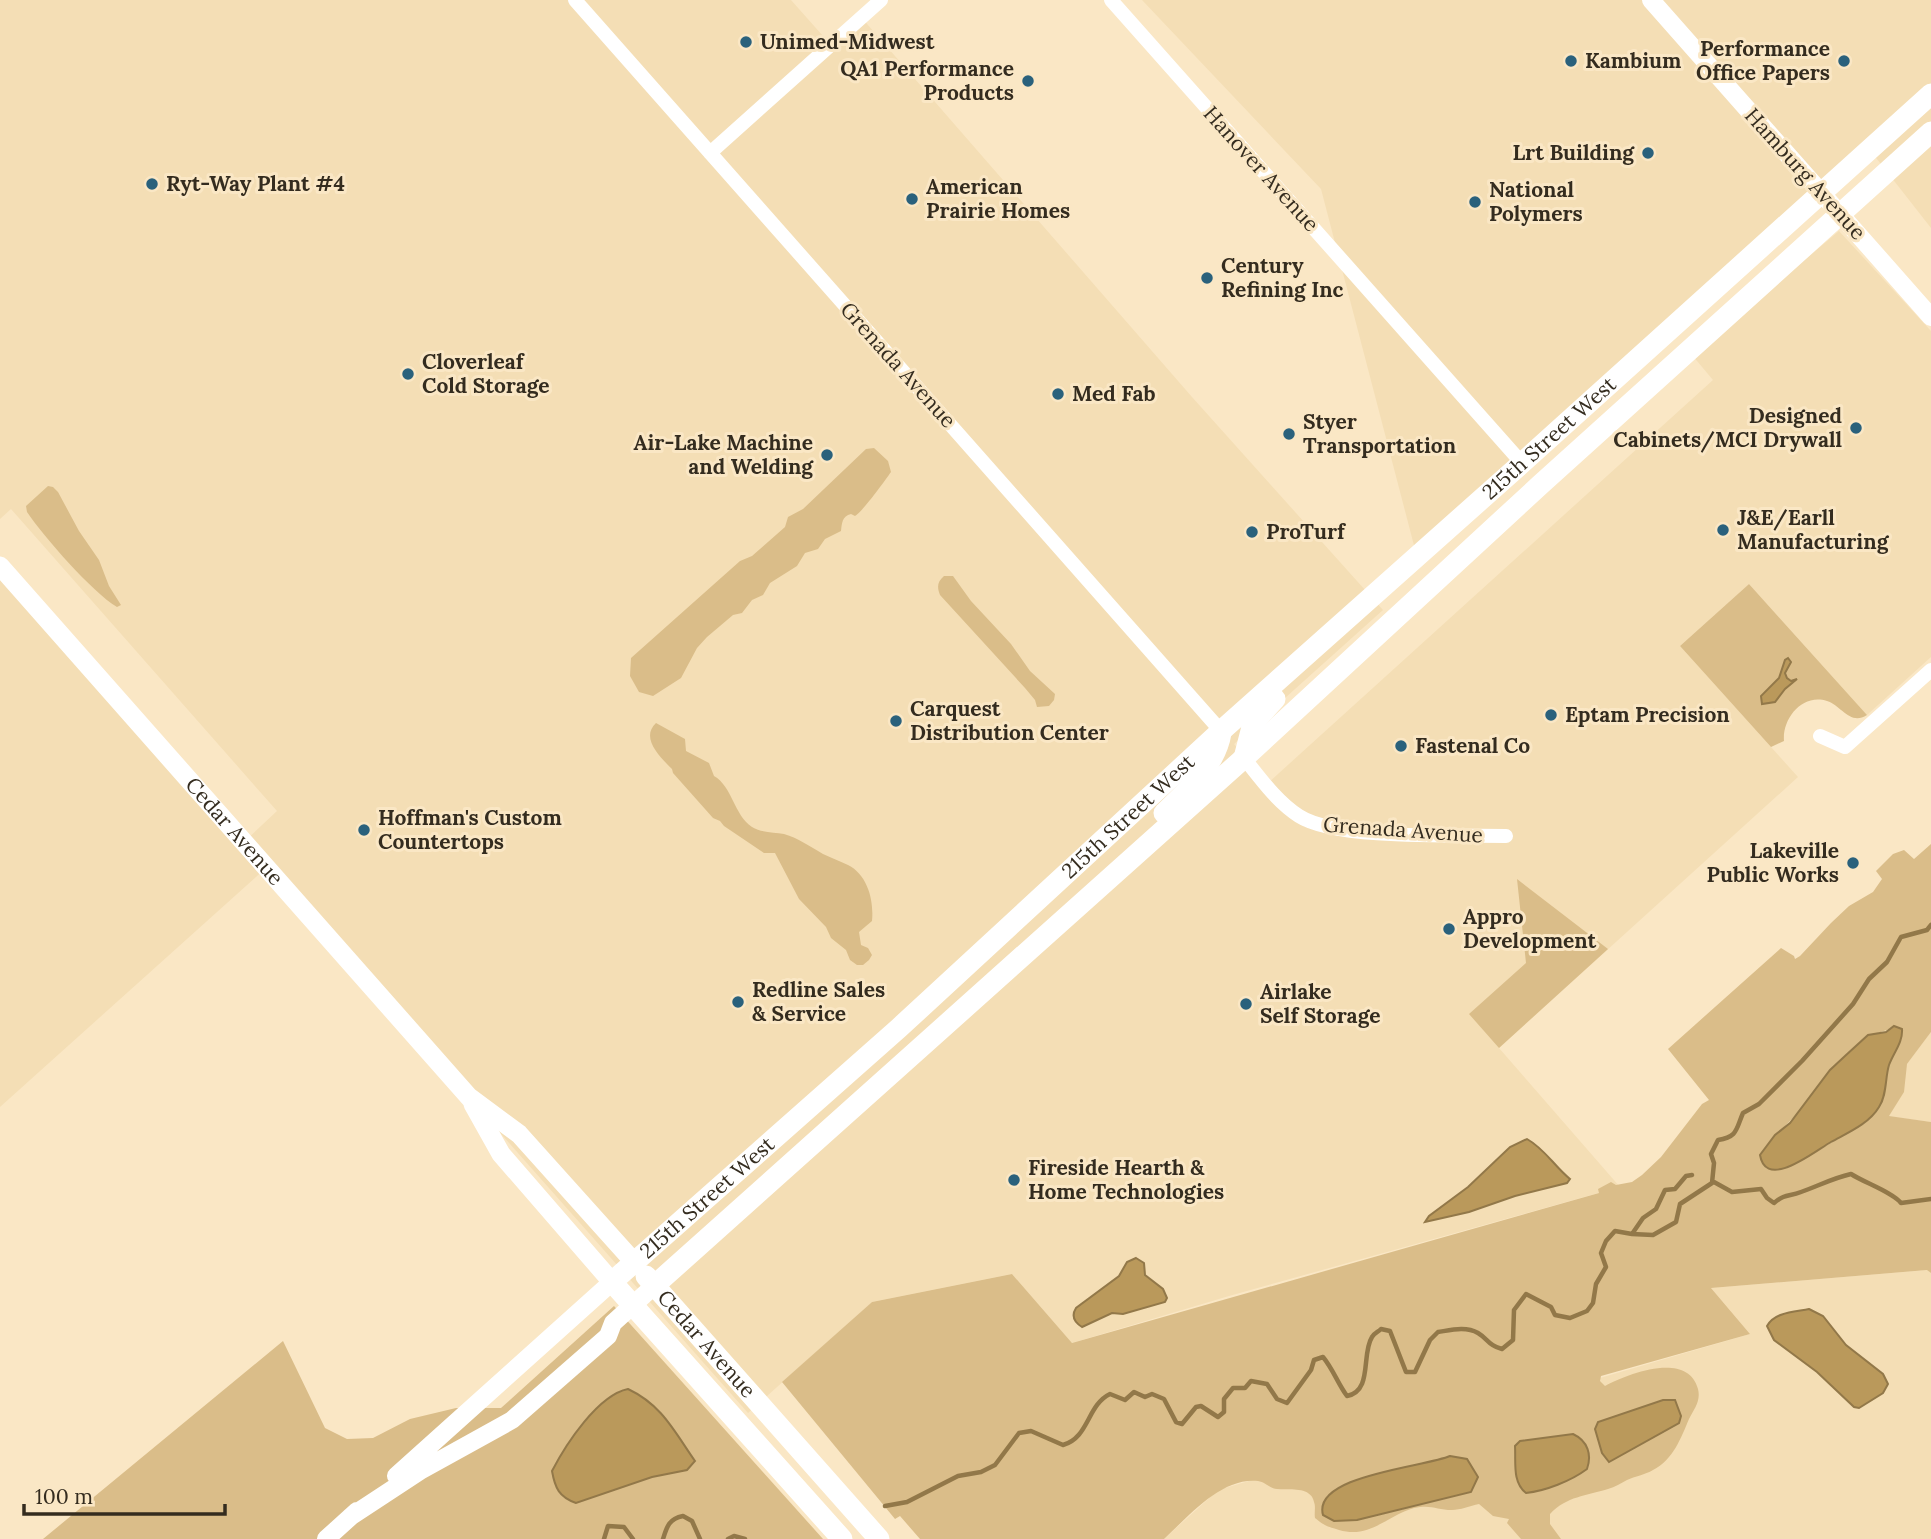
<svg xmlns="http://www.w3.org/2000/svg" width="1931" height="1539" viewBox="0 0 1931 1539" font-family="Lora,serif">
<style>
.built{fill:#f4deb5}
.green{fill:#dabd89;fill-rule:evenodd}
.water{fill:#ba995b;stroke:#927849;stroke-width:2}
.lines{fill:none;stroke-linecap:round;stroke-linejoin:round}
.stream{stroke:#927849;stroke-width:4.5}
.minor{stroke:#fff;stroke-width:14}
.tertiary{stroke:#fff;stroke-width:18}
.secondary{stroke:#fff;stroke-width:19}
.primary{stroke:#fff;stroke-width:21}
.poi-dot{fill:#2a617c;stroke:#fae7c5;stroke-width:2.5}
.labels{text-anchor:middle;stroke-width:6;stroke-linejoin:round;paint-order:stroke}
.poi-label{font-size:21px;font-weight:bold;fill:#342c1f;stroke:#fae7c5;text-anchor:start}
.street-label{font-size:21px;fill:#342c1f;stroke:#fae7c5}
</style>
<rect width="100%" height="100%" fill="#fae7c5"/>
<path class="built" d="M 0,0 L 791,0 L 831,45 L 861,17 L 1192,397 L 1383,610 L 1234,744 L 1268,783 L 1713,380 L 1692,355 L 1839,231 L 1931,331 L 1931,657 L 1867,715 L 1749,584 L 1680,646 L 1798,777 L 1499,1048 L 1620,1187 L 1229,1296 L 1072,1343 L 1012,1274 L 872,1302 L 748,1413 L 266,868 L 0,1107 L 0,567 L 244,842 L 277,811 L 11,509 L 0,519 Z
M 1142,0 L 1931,0 L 1931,228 L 1866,145 L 1416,553 L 1321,189 Z
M 1931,1032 L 1931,1122 L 1870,1114 L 1907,1064 Z
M 1928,1270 L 1931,1273 L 1931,1539 L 1164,1539 L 1218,1490 L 1750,1334 L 1711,1288 Z"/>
<path class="green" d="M 874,448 L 888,461 L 891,472 C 884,482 863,511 855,516 L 851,514 C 842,516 842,523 841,531 L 825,539 L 818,549 L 805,553 L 797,566 L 770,583 L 763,595 L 752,600 L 742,613 L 733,615 L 707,637 L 697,648 L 681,678 L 653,696 L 639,692 L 630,676 L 631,658 L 740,561 L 752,556 L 785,527 L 788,517 L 803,509 L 866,449 Z
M 48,486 L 53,487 L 58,492 L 79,531 L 99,560 L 109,586 L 121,605 L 117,607 C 92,592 44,537 27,512 L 26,506 Z
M 944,576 L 953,576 L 971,601 L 1011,644 L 1030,671 L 1055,694 L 1054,700 L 1049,706 L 1037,707 L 1035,700 L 1025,688 L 940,595 C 937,587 937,582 944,576 Z
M 1749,584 L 1867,715 C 1850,726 1842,706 1827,701 C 1802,693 1782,719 1784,741 L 1771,747 L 1680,646 Z
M 656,723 L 685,739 L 686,751 L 709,763 L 714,776 C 732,786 734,815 752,827 C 762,833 774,832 784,834 C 798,838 811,847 823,854 C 831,858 840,861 848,865 C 868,875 874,901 872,921 L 859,932 L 861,945 L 868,948 L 872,955 L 869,960 L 863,965 L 857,965 L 850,960 L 846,950 L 831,938 L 826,927 L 799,899 L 775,853 L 764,853 L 724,826 L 720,821 L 713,818 L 673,773 L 672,769 C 660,757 640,738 656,723 Z
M 1931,844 L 1931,1032 L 1907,1064 L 1904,1092 L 1889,1116 L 1931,1122 L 1931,1273 L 1927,1270 L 1711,1288 L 1750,1334 L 1601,1376 L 1600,1381 L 1605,1386 C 1629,1373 1688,1351 1698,1389 C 1701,1401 1694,1409 1689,1419 C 1681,1438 1673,1460 1653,1470 C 1645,1475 1635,1476 1627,1480 C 1621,1483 1615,1487 1608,1489 C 1586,1496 1567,1496 1550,1514 L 1550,1524 L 1561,1539 L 1521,1539 L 1507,1523 L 1509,1519 L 1493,1516 L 1479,1504 C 1470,1506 1460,1510 1452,1510 C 1437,1510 1431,1504 1414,1508 C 1386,1516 1370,1539 1339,1530 C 1327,1526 1326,1527 1315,1518 C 1314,1513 1316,1507 1314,1502 C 1311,1486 1289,1490 1277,1489 C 1269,1488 1265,1482 1258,1481 C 1221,1477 1188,1517 1164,1539 L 920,1539 L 900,1516 L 895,1519 L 782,1382 L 872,1302 L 1012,1274 L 1072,1343 L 1599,1193 L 1598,1189 L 1611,1182 L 1616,1185 L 1632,1182 L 1642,1175 L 1661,1157 L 1702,1104 L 1709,1100 L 1668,1049 L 1781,948 L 1794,956 L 1795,959 L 1800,956 L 1831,923 L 1849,906 L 1873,892 L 1882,879 L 1876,871 L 1893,854 L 1904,850 L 1914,859 ZM 1894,1026 L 1897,1049 L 1889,1065 L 1879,1107 L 1862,1124 L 1814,1153 L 1775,1135 C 1809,1107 1830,1067 1865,1039 C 1873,1032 1885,1033 1894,1026 ZM 1560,1436 L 1582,1473 L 1536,1492 L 1518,1483 L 1516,1465 L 1529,1442 ZM 1450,1456 C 1469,1460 1467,1462 1478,1477 L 1464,1494 L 1375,1516 L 1327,1496 L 1339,1487 L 1350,1482 L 1441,1460 Z
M 1517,879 L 1608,949 L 1499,1048 L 1469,1014 L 1526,963 Z
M 614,1306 L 823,1539 L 43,1539 L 283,1341 L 325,1428 L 347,1439 L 373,1438 L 410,1419 L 456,1408 L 501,1408 ZM 679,1438 L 694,1461 L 687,1470 L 652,1477 L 576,1503 Z"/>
<path class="water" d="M 1788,658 L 1791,662 L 1785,673 L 1787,678 L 1791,681 L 1797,679 L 1785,689 L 1775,702 L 1762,704 L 1761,696 L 1779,678 L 1785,660 Z
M 1894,1026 L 1902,1029 C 1903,1042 1894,1052 1889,1065 C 1885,1078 1887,1095 1879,1107 C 1869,1124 1847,1133 1831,1142 C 1815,1151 1766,1191 1760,1155 L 1775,1135 L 1790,1123 L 1830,1070 L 1845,1056 L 1868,1035 L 1886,1032 Z
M 1527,1139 C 1545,1149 1554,1166 1570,1179 L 1567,1183 L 1515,1196 L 1469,1212 L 1425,1222 L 1429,1216 L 1468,1187 L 1510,1147 Z
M 1136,1258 L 1144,1263 L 1145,1275 L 1163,1289 L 1167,1298 L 1165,1302 L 1123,1314 L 1112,1313 L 1082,1327 C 1074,1322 1071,1316 1076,1308 L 1119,1276 L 1127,1262 Z
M 1809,1309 L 1823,1316 L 1846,1345 L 1883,1374 L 1888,1384 L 1883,1393 L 1859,1408 L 1854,1407 L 1817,1372 L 1774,1340 L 1767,1326 C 1775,1312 1794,1312 1809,1309 Z
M 628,1389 C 662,1405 674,1431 695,1461 L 687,1470 L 652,1477 L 576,1503 C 559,1497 555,1488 552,1471 C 566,1444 598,1395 628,1389 Z
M 1663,1400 L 1675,1400 L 1681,1416 L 1679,1423 L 1609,1462 L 1602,1453 L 1595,1429 L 1598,1422 Z
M 1573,1434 C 1588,1441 1592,1455 1587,1469 C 1571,1481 1545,1491 1526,1493 C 1512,1482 1516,1462 1515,1446 L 1520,1441 Z
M 1450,1456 L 1467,1459 L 1478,1477 L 1471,1492 L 1357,1520 L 1334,1521 L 1323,1515 C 1312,1475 1425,1467 1450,1456 Z"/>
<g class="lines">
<path class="stream" d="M 1712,1183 L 1714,1163 L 1711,1154 L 1718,1140 C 1738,1137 1736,1129 1743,1113 L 1759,1104 L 1802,1061 L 1853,1004 L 1869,979 L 1887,962 L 1901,937 L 1927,930 L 1931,925
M 1712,1183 L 1714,1182 L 1732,1192 L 1761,1189 L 1767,1198 L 1774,1203 C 1786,1193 1789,1197 1801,1192 C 1818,1186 1833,1178 1851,1174 C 1865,1183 1892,1192 1901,1203 L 1931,1199
M 1632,1234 L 1653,1235 L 1676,1222 L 1680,1204 L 1712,1183
M 885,1506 L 907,1502 L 958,1476 L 981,1472 L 995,1465 L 1019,1433 L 1031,1431 L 1063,1445 C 1089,1438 1087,1405 1110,1394 L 1125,1400 L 1134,1392 L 1145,1397 L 1152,1394 L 1164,1399 L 1176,1422 L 1182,1424 L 1196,1407 L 1201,1406 L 1218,1417 L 1224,1412 L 1224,1399 L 1233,1388 L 1245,1388 L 1251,1381 L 1267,1384 L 1277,1399 L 1287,1403 L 1311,1370 L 1314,1360 L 1323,1357 C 1333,1369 1338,1384 1347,1396 C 1373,1391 1361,1354 1372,1337 C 1374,1333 1378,1332 1381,1329 L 1390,1331 L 1406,1372 L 1415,1372 L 1430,1340 L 1438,1332 C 1451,1330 1466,1326 1478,1333 C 1488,1339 1489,1346 1502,1349 L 1513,1340 L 1514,1310 L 1526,1294 L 1551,1307 L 1555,1315 L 1570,1318 L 1587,1311 L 1593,1303 L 1596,1284 L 1606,1267 L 1601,1253 L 1606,1241 L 1615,1231 L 1632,1234 L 1643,1218 L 1656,1209 L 1665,1190 L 1675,1189 L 1686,1176 L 1692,1175
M 604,1539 L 608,1526 L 624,1527 L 633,1539
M 663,1539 C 667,1526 669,1519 683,1516 L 692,1521 L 700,1539
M 728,1539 L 734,1536 L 745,1539"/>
<path class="minor" d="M 575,0 L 1221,731
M 1111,0 L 1522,463
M 710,153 L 881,0
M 1820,736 L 1845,747 L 1931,670
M 1244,758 C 1260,778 1277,802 1299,816 C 1336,840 1458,835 1506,836"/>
<path class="tertiary" d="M 1651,0 L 1931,317
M 396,1476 L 612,1282
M 350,1517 L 420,1471 L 512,1420 L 608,1336 L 613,1323 L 655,1285
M 326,1539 L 357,1511"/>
<g class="secondary">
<path id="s1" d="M 0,566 L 469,1097 L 519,1134 L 634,1262"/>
<path d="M 473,1104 L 501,1154 L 612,1282"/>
</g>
<g class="primary">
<path d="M 1244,758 L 1253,723 L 1275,699"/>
<path d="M 1164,813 C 1187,791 1216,765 1221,733"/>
<path id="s2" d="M 646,1276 L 879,1539"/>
<path d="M 655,1285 L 1244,758 L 1540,485 L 1931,132"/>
<path id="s3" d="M 842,1539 L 612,1282 L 899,1028 L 1221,731 L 1522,463 L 1931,94"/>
</g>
</g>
<g class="poi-dot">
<circle cx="746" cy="42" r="7"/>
<circle cx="1571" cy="61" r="7"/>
<circle cx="1844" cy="61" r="7"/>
<circle cx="1028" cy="81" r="7"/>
<circle cx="1648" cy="153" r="7"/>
<circle cx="152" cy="184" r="7"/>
<circle cx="912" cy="199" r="7"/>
<circle cx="1475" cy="202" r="7"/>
<circle cx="1207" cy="278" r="7"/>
<circle cx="408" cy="374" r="7"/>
<circle cx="1058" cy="394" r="7"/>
<circle cx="1856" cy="428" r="7"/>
<circle cx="1289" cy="434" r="7"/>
<circle cx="827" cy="455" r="7"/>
<circle cx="1723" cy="530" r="7"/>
<circle cx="1252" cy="532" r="7"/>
<circle cx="1551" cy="715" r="7"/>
<circle cx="896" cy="721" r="7"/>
<circle cx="1401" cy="746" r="7"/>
<circle cx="364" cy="830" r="7"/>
<circle cx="1853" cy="863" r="7"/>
<circle cx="1449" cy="929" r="7"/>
<circle cx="738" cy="1002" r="7"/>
<circle cx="1246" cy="1004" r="7"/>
<circle cx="1014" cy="1180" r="7"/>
</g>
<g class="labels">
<g class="poi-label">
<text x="760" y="49">Unimed-Midwest</text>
<text x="1830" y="56" text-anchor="end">Performance<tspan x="1830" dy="24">Office Papers</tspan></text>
<text x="1585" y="68">Kambium</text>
<text x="1014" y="76" text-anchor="end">QA1 Performance<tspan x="1014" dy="24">Products</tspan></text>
<text x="1634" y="160" text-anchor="end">Lrt Building</text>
<text x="166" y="191">Ryt-Way Plant #4</text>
<text x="926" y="194">American<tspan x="926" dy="24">Prairie Homes</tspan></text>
<text x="1489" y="197">National<tspan x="1489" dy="24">Polymers</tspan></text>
<text x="1221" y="273">Century<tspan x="1221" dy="24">Refining Inc</tspan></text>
<text x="422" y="369">Cloverleaf<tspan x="422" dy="24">Cold Storage</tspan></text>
<text x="1072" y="401">Med Fab</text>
<text x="1842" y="423" text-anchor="end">Designed<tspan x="1842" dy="24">Cabinets/MCI Drywall</tspan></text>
<text x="1303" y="429">Styer<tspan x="1303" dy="24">Transportation</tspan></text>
<text x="813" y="450" text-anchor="end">Air-Lake Machine<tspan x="813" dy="24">and Welding</tspan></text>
<text x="1737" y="525">J&amp;E/Earll<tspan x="1737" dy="24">Manufacturing</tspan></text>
<text x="1266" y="539">ProTurf</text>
<text x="910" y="716">Carquest<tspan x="910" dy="24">Distribution Center</tspan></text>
<text x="1565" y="722">Eptam Precision</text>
<text x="1415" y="753">Fastenal Co</text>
<text x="378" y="825">Hoffman's Custom<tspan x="378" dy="24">Countertops</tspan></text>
<text x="1839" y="858" text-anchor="end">Lakeville<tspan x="1839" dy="24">Public Works</tspan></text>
<text x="1463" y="924">Appro<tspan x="1463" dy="24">Development</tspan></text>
<text x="752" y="997">Redline Sales<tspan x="752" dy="24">&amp; Service</tspan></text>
<text x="1260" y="999">Airlake<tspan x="1260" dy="24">Self Storage</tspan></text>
<text x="1028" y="1175">Fireside Hearth &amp;<tspan x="1028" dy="24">Home Technologies</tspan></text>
</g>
<g class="street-label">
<text transform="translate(1261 169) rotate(48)" y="7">Hanover Avenue</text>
<text transform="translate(1805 174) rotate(48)" y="7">Hamburg Avenue</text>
<text transform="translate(898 365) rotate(48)" y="7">Grenada Avenue</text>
<text dy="7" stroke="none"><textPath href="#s3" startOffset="1606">215th Street West</textPath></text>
<text dy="7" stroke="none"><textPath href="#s3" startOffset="1040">215th Street West</textPath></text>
<text transform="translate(1403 830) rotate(4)" y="7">Grenada Avenue</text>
<text dy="7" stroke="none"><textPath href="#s1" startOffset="354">Cedar Avenue</textPath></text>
<text dy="7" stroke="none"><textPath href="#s3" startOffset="472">215th Street West</textPath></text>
<text dy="7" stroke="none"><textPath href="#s2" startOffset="91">Cedar Avenue</textPath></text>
</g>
</g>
<path d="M24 1504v10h201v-10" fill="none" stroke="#342c1f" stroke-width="3.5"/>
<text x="35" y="1504" font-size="21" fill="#342c1f" stroke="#fae7c5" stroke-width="5" paint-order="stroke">100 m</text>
</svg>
